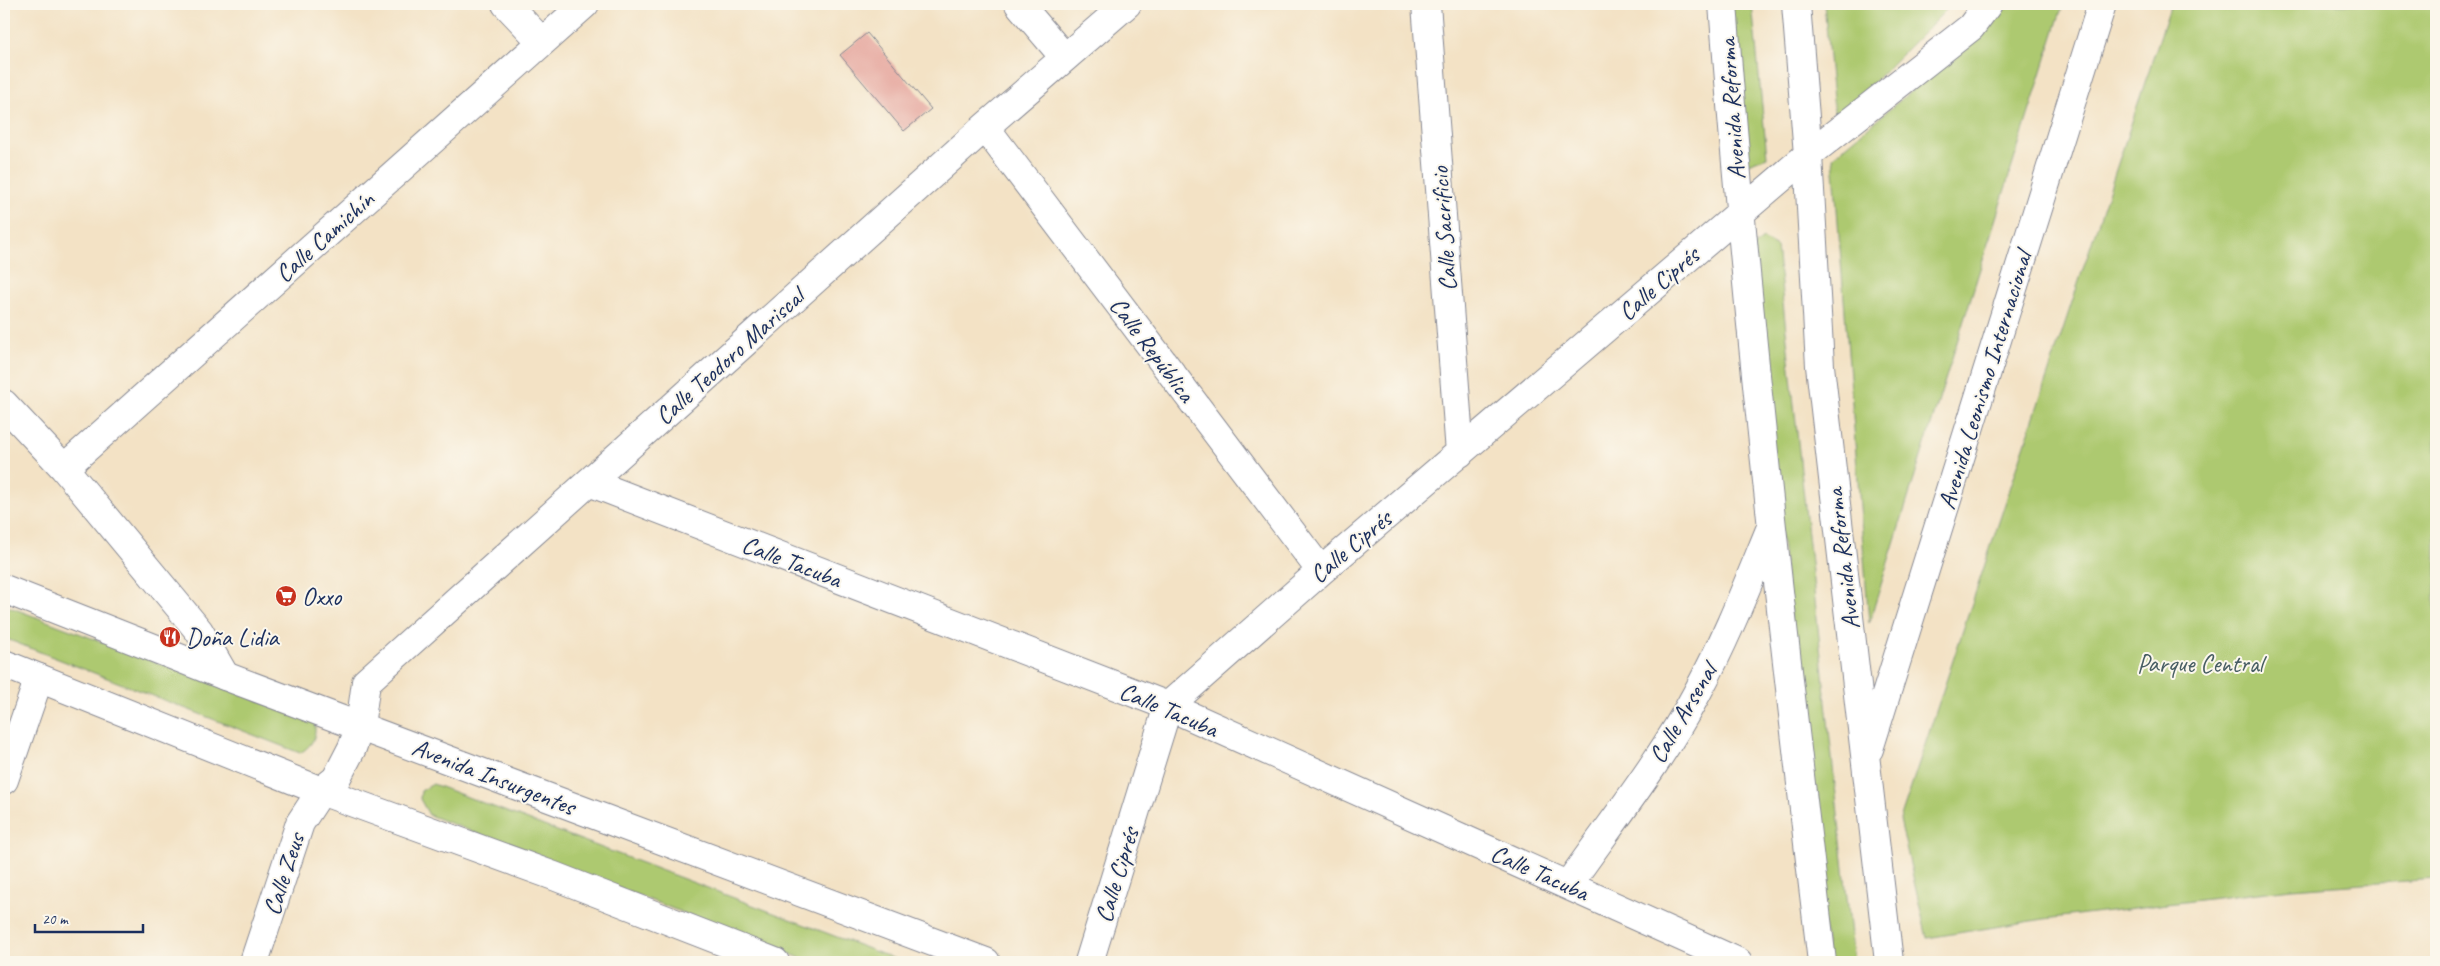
<svg xmlns="http://www.w3.org/2000/svg" width="2440" height="966" viewBox="0 0 2440 966" font-family="Caveat,sans-serif">
<style>
.green{fill:#adc96f;stroke:#647c66}
.building{fill:#e7aca3}
.lines{fill:none;stroke-linecap:round;stroke-linejoin:round}
.minor-casing{stroke:#878892;stroke-width:30}
.tertiary-casing{stroke:#878892;stroke-width:30}
.secondary-casing{stroke:#878892;stroke-width:30}
.minor{stroke:#fff;stroke-width:28}
.tertiary{stroke:#fff;stroke-width:28}
.secondary{stroke:#fff;stroke-width:28}
.labels{text-anchor:middle;stroke-width:4;stroke-linejoin:round;paint-order:stroke}
.street-label{font-size:25px;fill:#1b2f5e;stroke:#fbf7ec}
.poi-label{font-size:25px;fill:#1b2f5e;stroke:#fbf7ec;text-anchor:start}
.park-label{font-size:25px;fill:#475d63;stroke:#fbf7ec}
</style>
<rect width="100%" height="100%" fill="#fbf7ec"/>
<filter id="ink" filterUnits="userSpaceOnUse"><feTurbulence type="fractalNoise" baseFrequency=".02" numOctaves="2"/><feDisplacementMap in="SourceGraphic" scale="10" xChannelSelector="R" yChannelSelector="G"/><feConvolveMatrix kernelMatrix="1 2 1 2 8 2 1 2 1" color-interpolation-filters="sRGB"/></filter>
<filter id="wash" filterUnits="userSpaceOnUse"><feTurbulence type="fractalNoise" baseFrequency=".0096" numOctaves="4" result="noise"/><feDisplacementMap in="SourceGraphic" scale="20" xChannelSelector="R" yChannelSelector="G"/><feGaussianBlur stdDeviation="1.12" result="paint"/><feColorMatrix in="noise" values="0 0 0 0 0 0 0 0 0 0 0 0 0 0 0 0 0 1.4 0 .05"/><feComposite in="paint" operator="in"/></filter>
<g filter="url(#wash)">
<rect width="100%" height="100%" fill="#f3e2c5"/>
<path class="green" d="M 1722,4 L 1752,4 L 1767,157 L 1745,165 Z
M 1824,4 L 1952,4 L 1835,121 Z
M 2005,4 L 2063,4 L 1869,623 L 1833,157 L 2000,16 Z
M 2171,4 L 2436,4 L 2436,879 L 2291,889 L 2044,919 L 1927,938 L 1900,820 Z
M 1763,239 L 1777,247 L 1854,962 L 1828,962 L 1750,249 Z
M 4,605 L 315,722 C 316,738 313,745 300,753 L 4,638 Z
M 433,784 L 903,962 L 811,962 L 429,815 L 420,799 L 421,791 Z"/>
<g id="blocks">
<path class="building" d="M 867,33 L 931,109 L 904,131 L 840,55 Z"/>
</g>
</g>
<g filter="url(#ink)">
<use href="#blocks" fill-opacity="0" stroke="#878892" stroke-width="1"/>
<g class="lines">
<g class="minor-casing">
<path id="minor" d="M 506,4 L 542,42
M 1019,4 L 1064,57
M 1426,4 L 1460,453
M 985,127 L 1321,571
M 4,404 L 64,468 L 199,631 L 225,676
M 64,468 L 585,4
M 589,482 L 1168,706 L 1738,962
M 4,780 L 39,678
M 1568,885 C 1612,822 1661,761 1697,693 C 1726,640 1748,583 1771,527
M 254,962 L 300,823 L 321,791 L 336,779 L 352,748 L 360,726 L 366,682 L 985,127 L 1127,4
M 1089,962 L 1168,706 L 1321,571 L 1739,214"/>
</g>
<g class="tertiary-casing">
<path id="tertiary" d="M 1723,4 C 1747,324 1784,643 1822,962
M 1796,4 L 1808,155 L 1820,366 L 1889,962
M 1739,214 L 1808,155 L 1971,27 L 1988,4
M 1869,749 L 2102,4"/>
</g>
<g class="secondary-casing">
<path id="secondary" d="M 4,589 L 225,676 L 986,962
M 4,664 L 321,791 L 554,876 L 775,962"/>
</g>
<use href="#minor" class="minor"/>
<use href="#tertiary" class="tertiary"/>
<use href="#secondary" class="secondary"/>
</g>
</g>
<defs>
<g id="supermarket-disc" transform="scale(1.125)"><circle r="9.5" fill="#c8321e" stroke="#fbf7ec"/><path d="M-6-5.5h2.5l.6 2H6L4.5 2H-2.5L-4.4-4H-6ZM-1.5 3.2a1.3 1.3 0 1 0 .1 0ZM3 3.2a1.3 1.3 0 1 0 .1 0Z" fill="#fff"/></g>
<g id="restaurant-disc" transform="scale(1.125)"><circle r="9.5" fill="#c8321e" stroke="#fbf7ec"/><path d="M-5-6h1v4h1v-4h1v4h1v-4h1v5L-1.5 .5V6h-2V.5L-5-1ZM5-6V6H3V1.5H1.5Q1.5-4 5-6Z" fill="#fff"/></g>
</defs>
<g fill-rule="evenodd">
<use href="#supermarket-disc" x="286" y="596"/>
<use href="#restaurant-disc" x="170" y="637"/>
</g>
<g class="labels">
<g class="street-label">
<text transform="translate(1731 109) rotate(-94)" y="9">Avenida Reforma</text>
<text transform="translate(1443 229) rotate(-94)" y="9">Calle Sacrificio</text>
<text transform="translate(324 236) rotate(-42)" y="9">Calle Camichín</text>
<text transform="translate(1658 283) rotate(-41)" y="9">Calle Ciprés</text>
<text transform="translate(1153 349) rotate(53)" y="9">Calle República</text>
<text transform="translate(729 356) rotate(-42)" y="9">Calle Teodoro Mariscal</text>
<text transform="translate(1984 380) rotate(-73)" y="9">Avenida Leonismo Internacional</text>
<text transform="translate(1350 546) rotate(-40)" y="9">Calle Ciprés</text>
<text transform="translate(1842 559) rotate(-97)" y="9">Avenida Reforma</text>
<text transform="translate(792 561) rotate(21)" y="9">Calle Tacuba</text>
<text transform="translate(1169 709) rotate(23)" y="9">Calle Tacuba</text>
<text transform="translate(1682 713) rotate(-60)" y="9">Calle Arsenal</text>
<text transform="translate(494 776) rotate(21)" y="9">Avenida Insurgentes</text>
<text transform="translate(1540 872) rotate(24)" y="9">Calle Tacuba</text>
<text transform="translate(283 874) rotate(-72)" y="9">Calle Zeus</text>
<text transform="translate(1116 875) rotate(-73)" y="9">Calle Ciprés</text>
</g>
<g class="poi-label">
<text x="302" y="605">Oxxo</text>
<text x="186" y="646">Doña Lidia</text>
</g>
<g class="park-label">
<text x="2200" y="672">Parque Central</text>
</g>
</g>
<rect width="2440" height="966" fill="none" stroke="#fbf7ec" stroke-width="20"/>
<path d="M35 924v8h108v-8" fill="none" stroke="#1b2f5e" stroke-width="2.5"/>
<text x="42" y="924" font-size="15" fill="#1b2f5e" stroke="#fbf7ec" stroke-width="4" paint-order="stroke">20 m</text>
</svg>
